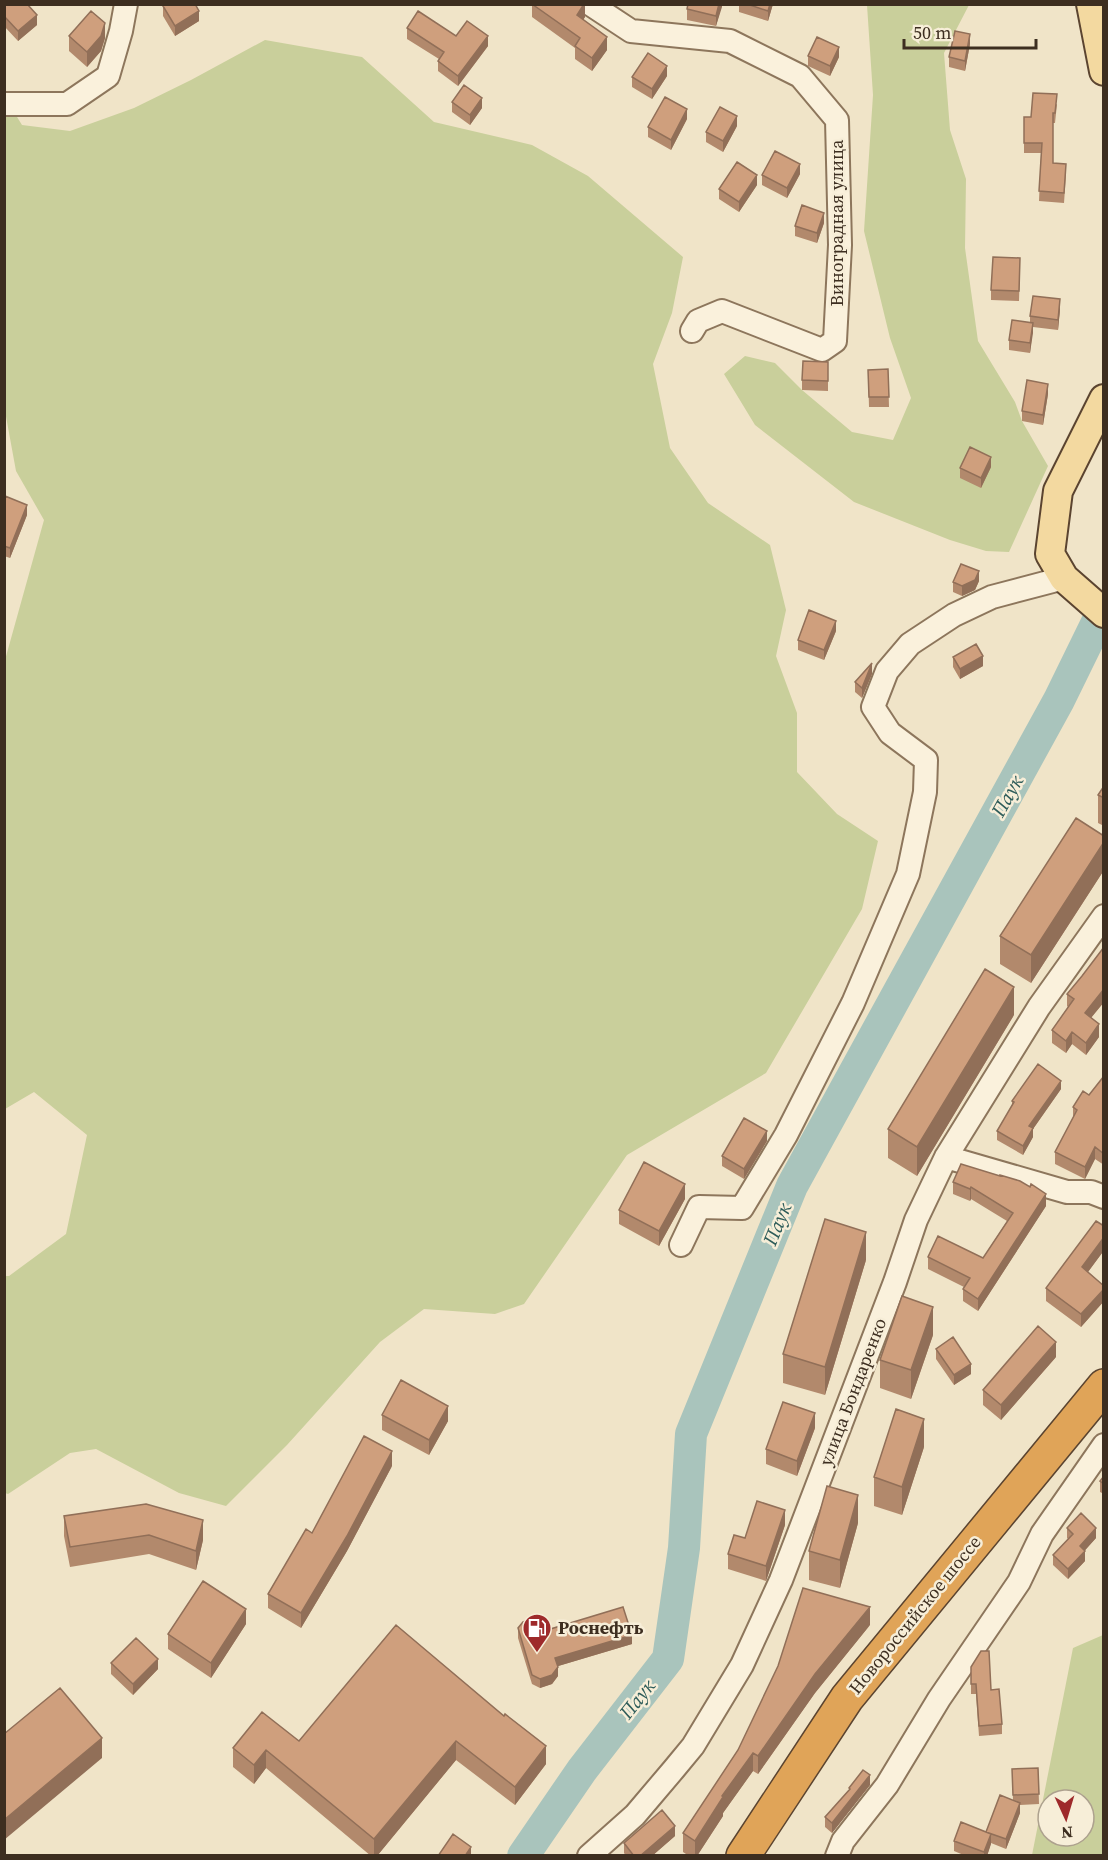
<svg xmlns="http://www.w3.org/2000/svg" width="1108" height="1860" viewBox="0 0 1108 1860" font-family="'Source Serif 4',serif">
<style>
.green{fill:#c9cf9b;fill-rule:evenodd}
.lines{fill:none;stroke-linecap:round;stroke-linejoin:round}
.river{stroke:#a9c4bc;stroke-width:32}
.minor-casing{stroke:#8d765c;stroke-width:26}
.major-casing{stroke:#5b4430;stroke-width:32}
.highway-casing{stroke:#5b4430;stroke-width:36}
.minor{stroke:#faf1dc;stroke-width:22}
.major{stroke:#f3d9a0;stroke-width:28}
.highway{stroke:#e0a458;stroke-width:33}
.wall{fill:#b2896c}
.shaded-wall{fill:#916f58}
.building{fill:#cf9f7d;stroke:#916f58;stroke-width:1.5}
.labels{text-anchor:middle;stroke-width:5;stroke-linejoin:round;paint-order:stroke}
.street-label{font-size:18px;fill:#3d2e20;stroke:#f7eed8}
.poi-label{font-size:18px;font-weight:bold;fill:#3d2e20;stroke:#f7eed8;text-anchor:start}
.water-label{font-size:20px;font-style:italic;fill:#2f5d5a;stroke:#f7eed8}
</style>
<rect width="100%" height="100%" fill="#f0e4c8"/>
<path class="green" d="M 867,5 L 969,5 L 944,53 L 950,130 L 966,179 L 965,248 L 978,341 L 1015,402 L 1022,421 L 1048,466 L 1009,552 L 986,551 L 950,540 L 854,502 L 755,425 L 724,374 L 745,356 L 775,363 L 802,390 L 852,432 L 893,440 L 911,398 L 890,338 L 864,231 L 873,95 Z
M 265,40 L 362,57 L 434,122 L 532,145 L 588,176 L 683,257 L 672,313 L 653,364 L 670,448 L 708,503 L 770,545 L 786,610 L 776,656 L 797,713 L 797,772 L 837,814 L 878,841 L 862,909 L 766,1073 L 627,1155 L 524,1304 L 495,1314 L 424,1309 L 380,1342 L 287,1445 L 226,1506 L 179,1493 L 96,1449 L 70,1453 L 8,1494 L 5,1493 L 5,1276 L 9,1276 L 66,1234 L 87,1135 L 34,1092 L 5,1109 L 5,660 L 44,520 L 16,471 L 5,411 L 4,96 L 22,125 L 70,131 L 134,108 L 191,80 Z
M 1103,1635 L 1103,1855 L 1032,1855 L 1073,1648 ZM 1048,1800 L 1084,1800 L 1084,1836 L 1048,1836 Z"/>
<g class="lines">
<path class="river" d="M 523,1856 L 582,1770 L 668,1659 L 684,1548 L 691,1434 L 792,1186 L 1059,700 L 1104,608"/>
<g class="minor-casing">
<path id="minor" d="M 590,4 L 631,31 L 730,41 L 800,76 L 837,120 L 840,245 L 835,341 L 822,350 L 722,311 L 698,321 L 692,331
M 4,104 L 67,104 L 108,76 L 121,31 L 126,4
M 946,1157 L 1067,1192 L 1091,1192 L 1104,1197
M 681,1245 L 699,1207 L 742,1208 L 786,1135 L 853,1003 L 908,874 L 925,792 L 926,760 L 890,733 L 873,707 L 887,671 L 910,644 L 954,615 L 992,597 L 1064,578
M 589,1856 L 635,1815 L 674,1769 L 693,1746 L 742,1665 L 781,1580 L 895,1282 L 916,1220 L 946,1157 L 1039,1007 L 1104,916
M 837,1856 L 843,1841 L 887,1785 L 939,1699 L 1019,1582 L 1042,1534 L 1104,1445"/>
</g>
<g class="major-casing">
<path id="major" d="M 1091,4 L 1104,71
M 1104,399 L 1058,491 L 1050,554 L 1064,578 L 1104,613"/>
</g>
<g class="highway-casing">
<path id="highway" d="M 743,1856 L 847,1698 L 1104,1386"/>
</g>
<use href="#minor" class="minor"/>
<use href="#major" class="major"/>
<use href="#highway" class="highway"/>
</g>
<path class="wall" d="M 4,4 L 37,25 L 18,41 L 4,26 Z
M 532,4 L 585,4 L 585,17 L 583,20 L 607,50 L 592,71 L 575,59 L 575,48 L 532,17 Z
M 722,4 L 716,26 L 687,20 L 687,9 Z
M 739,4 L 773,4 L 768,21 L 739,12 Z
M 163,6 L 199,21 L 175,36 L 163,16 Z
M 407,28 L 456,36 L 488,46 L 458,86 L 438,71 L 438,61 L 439,59 L 407,39 Z
M 69,36 L 105,38 L 101,51 L 87,67 L 69,51 Z
M 970,44 L 965,71 L 949,67 L 949,57 Z
M 808,56 L 839,57 L 830,76 L 808,66 Z
M 667,76 L 652,99 L 632,87 L 632,77 Z
M 452,102 L 482,108 L 470,125 L 452,112 Z
M 1057,104 L 1055,123 L 1053,123 L 1053,163 L 1066,174 L 1064,203 L 1039,201 L 1041,153 L 1024,153 L 1024,117 L 1031,117 Z
M 687,119 L 671,150 L 648,137 L 648,127 Z
M 737,126 L 723,152 L 706,142 L 706,132 Z
M 800,174 L 787,198 L 762,185 L 762,175 Z
M 757,185 L 739,212 L 719,199 L 719,189 Z
M 824,223 L 817,243 L 795,236 L 795,226 Z
M 1020,268 L 1019,301 L 991,300 L 991,290 Z
M 1060,309 L 1058,330 L 1033,327 L 1030,353 L 1009,350 L 1009,340 L 1030,323 L 1030,316 Z
M 828,362 L 828,391 L 802,390 L 802,380 Z
M 888,369 L 889,407 L 869,407 L 868,370 Z
M 1048,394 L 1043,425 L 1022,421 L 1022,411 Z
M 991,467 L 981,488 L 960,478 L 960,468 Z
M 4,497 L 27,515 L 10,558 L 4,556 Z
M 979,581 L 975,590 L 962,596 L 953,592 L 953,582 Z
M 836,631 L 824,660 L 798,650 L 798,640 Z
M 953,657 L 983,666 L 960,679 L 953,667 Z
M 872,674 L 862,698 L 855,692 L 855,682 Z
M 1104,786 L 1104,826 L 1098,823 L 1098,795 Z
M 1104,836 L 1104,870 L 1031,983 L 1000,964 L 1000,936 Z
M 1104,947 L 1104,1002 L 1091,1018 L 1099,1037 L 1086,1055 L 1072,1044 L 1066,1053 L 1052,1043 L 1052,1030 L 1068,1007 L 1067,1006 L 1067,994 L 1082,976 Z
M 1014,1015 L 917,1176 L 888,1158 L 888,1129 Z
M 1104,1076 L 1104,1165 L 1095,1159 L 1085,1179 L 1055,1164 L 1055,1152 L 1073,1118 L 1073,1107 L 1089,1095 Z
M 1061,1089 L 1033,1129 L 1033,1137 L 1023,1155 L 997,1140 L 997,1131 L 1012,1106 L 1012,1101 Z
M 767,1141 L 744,1179 L 722,1166 L 722,1156 Z
M 953,1182 L 1046,1206 L 978,1311 L 963,1301 L 963,1289 L 964,1287 L 928,1269 L 928,1257 L 983,1258 L 1007,1221 L 971,1199 L 970,1201 L 953,1194 Z
M 685,1199 L 659,1246 L 619,1224 L 619,1210 Z
M 1104,1226 L 1104,1254 L 1102,1253 L 1088,1272 L 1104,1286 L 1104,1301 L 1081,1327 L 1046,1301 L 1046,1288 Z
M 866,1260 L 825,1395 L 783,1383 L 783,1354 Z
M 933,1335 L 911,1399 L 880,1388 L 880,1360 Z
M 936,1349 L 971,1374 L 954,1385 L 936,1359 Z
M 1056,1357 L 1001,1420 L 983,1405 L 983,1390 Z
M 382,1415 L 448,1421 L 429,1455 L 382,1430 Z
M 815,1428 L 797,1476 L 766,1464 L 766,1449 Z
M 924,1447 L 902,1515 L 874,1506 L 874,1477 Z
M 392,1466 L 347,1551 L 301,1628 L 268,1608 L 268,1594 L 312,1533 Z
M 1104,1476 L 1104,1494 L 1100,1492 L 1100,1481 Z
M 64,1516 L 203,1540 L 196,1570 L 149,1554 L 70,1567 L 64,1536 Z
M 858,1523 L 840,1588 L 809,1580 L 809,1551 Z
M 785,1525 L 766,1581 L 728,1569 L 728,1554 L 745,1538 Z
M 1067,1528 L 1096,1538 L 1085,1550 L 1085,1561 L 1068,1579 L 1053,1565 L 1053,1555 L 1068,1539 L 1067,1538 Z
M 246,1624 L 211,1678 L 168,1649 L 168,1634 Z
M 396,1625 L 546,1764 L 515,1805 L 456,1760 L 377,1856 L 371,1856 L 266,1768 L 254,1784 L 233,1767 L 233,1748 L 299,1741 Z
M 870,1625 L 815,1693 L 758,1774 L 753,1771 L 723,1813 L 723,1816 L 697,1856 L 689,1856 L 683,1852 L 683,1833 L 738,1750 Z
M 518,1628 L 547,1630 L 632,1644 L 558,1666 L 558,1676 L 552,1684 L 540,1688 L 532,1684 L 518,1638 Z
M 111,1663 L 158,1669 L 133,1695 L 111,1674 Z
M 971,1667 L 991,1690 L 1002,1724 L 1002,1734 L 979,1736 L 976,1694 L 971,1694 Z
M 1038,1768 L 1039,1804 L 1020,1805 L 1020,1813 L 1006,1849 L 991,1843 L 987,1856 L 966,1856 L 954,1851 L 954,1841 L 986,1832 L 1013,1800 L 1012,1769 Z
M 870,1785 L 832,1833 L 825,1827 L 825,1817 L 849,1790 L 849,1788 Z
M 675,1836 L 652,1856 L 626,1856 L 624,1853 L 624,1843 Z"/>
<path class="shaded-wall" d="M 584,4 L 585,4 L 585,17 L 577,29 L 577,15 Z
M 719,4 L 722,4 L 722,7 L 716,26 L 716,16 Z
M 770,4 L 773,4 L 768,21 L 768,11 Z
M 199,11 L 199,21 L 175,36 L 175,26 Z
M 37,15 L 37,25 L 18,41 L 18,31 Z
M 105,23 L 105,38 L 101,51 L 87,67 L 87,52 Z
M 970,34 L 970,44 L 965,71 L 965,61 Z
M 488,36 L 488,46 L 458,86 L 458,76 Z
M 607,37 L 607,50 L 592,71 L 592,58 Z
M 839,47 L 839,57 L 830,76 L 830,66 Z
M 667,66 L 667,76 L 652,99 L 652,89 Z
M 482,98 L 482,108 L 470,125 L 470,115 Z
M 687,109 L 687,119 L 671,150 L 671,140 Z
M 737,116 L 737,126 L 723,152 L 723,141 Z
M 800,164 L 800,174 L 787,198 L 787,188 Z
M 757,175 L 757,185 L 739,212 L 739,202 Z
M 824,213 L 824,223 L 817,243 L 817,233 Z
M 1060,299 L 1060,309 L 1058,330 L 1058,320 Z
M 1033,323 L 1033,333 L 1030,353 L 1030,343 Z
M 1048,384 L 1048,394 L 1043,425 L 1043,415 Z
M 991,457 L 991,467 L 981,488 L 981,478 Z
M 27,505 L 27,515 L 10,558 L 10,548 Z
M 979,571 L 979,581 L 975,590 L 962,596 L 962,586 Z
M 836,621 L 836,631 L 824,660 L 824,650 Z
M 983,656 L 983,666 L 960,679 L 960,669 Z
M 872,663 L 872,674 L 862,698 L 862,688 Z
M 1104,842 L 1104,870 L 1031,983 L 1031,955 Z
M 1014,987 L 1014,1015 L 917,1176 L 917,1147 Z
M 1104,989 L 1104,1002 L 1085,1025 L 1085,1013 Z
M 1099,1024 L 1099,1037 L 1086,1055 L 1086,1043 Z
M 1072,1032 L 1072,1044 L 1066,1053 L 1066,1041 Z
M 1061,1081 L 1061,1089 L 1033,1129 L 1033,1137 L 1023,1155 L 1023,1146 L 1029,1126 Z
M 767,1131 L 767,1141 L 744,1179 L 744,1169 Z
M 1095,1147 L 1095,1159 L 1085,1179 L 1085,1167 Z
M 685,1184 L 685,1199 L 659,1246 L 659,1231 Z
M 971,1187 L 971,1199 L 970,1201 L 970,1189 Z
M 1046,1194 L 1046,1206 L 978,1311 L 978,1299 Z
M 866,1232 L 866,1260 L 825,1395 L 825,1367 Z
M 1102,1240 L 1102,1253 L 1082,1280 L 1082,1267 Z
M 1104,1289 L 1104,1301 L 1081,1327 L 1081,1314 Z
M 933,1307 L 933,1335 L 911,1399 L 911,1370 Z
M 1056,1342 L 1056,1357 L 1001,1420 L 1001,1405 Z
M 971,1364 L 971,1374 L 954,1385 L 954,1375 Z
M 448,1406 L 448,1421 L 429,1455 L 429,1440 Z
M 815,1413 L 815,1428 L 797,1476 L 797,1461 Z
M 924,1419 L 924,1447 L 902,1515 L 902,1487 Z
M 392,1451 L 392,1466 L 347,1551 L 301,1628 L 301,1613 Z
M 858,1495 L 858,1523 L 840,1588 L 840,1560 Z
M 785,1510 L 785,1525 L 766,1581 L 766,1566 Z
M 203,1520 L 203,1540 L 196,1570 L 196,1551 Z
M 1096,1528 L 1096,1538 L 1080,1556 L 1080,1546 Z
M 1085,1551 L 1085,1561 L 1068,1579 L 1068,1569 Z
M 870,1607 L 870,1625 L 815,1693 L 758,1774 L 758,1756 L 815,1674 Z
M 246,1609 L 246,1624 L 211,1678 L 211,1663 Z
M 632,1635 L 632,1644 L 555,1667 L 555,1658 Z
M 158,1659 L 158,1669 L 133,1695 L 133,1684 Z
M 558,1667 L 558,1676 L 552,1684 L 540,1688 L 540,1679 Z
M 102,1738 L 102,1758 L 4,1840 L 4,1820 Z
M 456,1741 L 456,1760 L 377,1856 L 374,1856 L 374,1839 Z
M 546,1746 L 546,1764 L 515,1805 L 515,1787 Z
M 266,1750 L 266,1768 L 254,1784 L 254,1765 Z
M 753,1753 L 753,1771 L 723,1813 L 723,1816 L 697,1856 L 695,1856 L 695,1841 L 722,1796 Z
M 870,1775 L 870,1785 L 832,1833 L 832,1823 Z
M 1020,1803 L 1020,1813 L 1006,1849 L 1006,1839 Z
M 675,1826 L 675,1836 L 652,1856 L 640,1856 Z
M 991,1834 L 991,1844 L 987,1856 L 984,1856 L 984,1852 Z
M 471,1847 L 471,1856 L 465,1856 Z"/>
<path class="building" d="M 4,4 L 27,4 L 37,15 L 18,31 L 4,16 Z
M 165,4 L 195,4 L 199,11 L 175,26 L 163,6 Z
M 532,4 L 584,4 L 577,15 L 607,37 L 592,58 L 575,46 L 580,38 Z
M 688,4 L 719,4 L 716,16 L 687,9 Z
M 747,4 L 770,4 L 768,11 Z
M 91,11 L 105,23 L 101,36 L 87,52 L 69,36 Z
M 418,11 L 456,36 L 467,21 L 488,36 L 458,76 L 438,61 L 444,52 L 407,28 Z
M 955,31 L 970,34 L 965,61 L 949,57 Z
M 817,37 L 839,47 L 830,66 L 808,56 Z
M 648,53 L 667,66 L 652,89 L 632,77 Z
M 464,85 L 482,98 L 470,115 L 452,102 Z
M 1033,93 L 1057,94 L 1055,113 L 1053,113 L 1053,163 L 1066,164 L 1064,193 L 1039,191 L 1042,143 L 1024,143 L 1024,117 L 1031,117 Z
M 665,97 L 687,109 L 671,140 L 648,127 Z
M 720,107 L 737,116 L 723,141 L 706,132 Z
M 775,151 L 800,164 L 787,188 L 762,175 Z
M 737,162 L 757,175 L 739,202 L 719,189 Z
M 802,205 L 824,213 L 817,233 L 795,226 Z
M 993,257 L 1020,258 L 1019,291 L 991,290 Z
M 1033,296 L 1060,299 L 1058,320 L 1030,316 Z
M 1012,320 L 1033,323 L 1030,343 L 1009,340 Z
M 803,361 L 828,362 L 828,381 L 802,380 Z
M 888,369 L 889,397 L 869,397 L 868,370 Z
M 1027,380 L 1048,384 L 1043,415 L 1022,411 Z
M 970,447 L 991,457 L 981,478 L 960,468 Z
M 5,496 L 27,505 L 10,548 L 4,546 Z
M 961,564 L 979,571 L 975,580 L 962,586 L 953,582 Z
M 809,610 L 836,621 L 824,650 L 798,640 Z
M 976,644 L 983,656 L 960,669 L 953,657 Z
M 872,663 L 862,688 L 855,682 Z
M 1104,786 L 1104,798 L 1098,795 Z
M 1076,818 L 1104,836 L 1104,842 L 1031,955 L 1000,936 Z
M 1104,947 L 1104,989 L 1085,1013 L 1099,1024 L 1086,1043 L 1072,1032 L 1066,1041 L 1052,1030 L 1074,999 L 1067,994 L 1082,976 Z
M 985,969 L 1014,987 L 917,1147 L 888,1129 Z
M 1038,1064 L 1061,1081 L 1029,1126 L 1033,1128 L 1023,1146 L 997,1131 L 1014,1102 L 1012,1101 Z
M 1104,1076 L 1104,1154 L 1095,1147 L 1085,1167 L 1055,1152 L 1077,1110 L 1073,1107 L 1083,1091 L 1089,1095 Z
M 744,1118 L 767,1131 L 744,1169 L 722,1156 Z
M 644,1162 L 685,1184 L 659,1231 L 619,1210 Z
M 961,1164 L 1000,1176 L 1000,1175 L 1020,1181 L 1030,1187 L 1031,1184 L 1046,1194 L 978,1299 L 963,1289 L 970,1278 L 928,1257 L 938,1236 L 983,1258 L 1013,1213 L 971,1187 L 970,1189 L 953,1182 Z
M 825,1219 L 866,1232 L 825,1367 L 783,1354 Z
M 1096,1221 L 1104,1226 L 1104,1242 L 1102,1240 L 1082,1267 L 1104,1286 L 1104,1289 L 1081,1314 L 1046,1288 Z
M 902,1296 L 933,1307 L 911,1370 L 880,1360 Z
M 1038,1326 L 1056,1342 L 1001,1405 L 983,1390 Z
M 953,1337 L 971,1364 L 954,1375 L 936,1349 Z
M 401,1380 L 448,1406 L 429,1440 L 382,1415 Z
M 783,1402 L 815,1413 L 797,1461 L 766,1449 Z
M 896,1409 L 924,1419 L 902,1487 L 874,1477 Z
M 364,1436 L 392,1451 L 347,1536 L 301,1613 L 268,1594 L 306,1529 L 312,1533 Z
M 1104,1476 L 1104,1484 L 1100,1481 Z
M 827,1486 L 858,1495 L 840,1560 L 809,1551 Z
M 757,1501 L 785,1510 L 766,1566 L 728,1554 L 734,1535 L 745,1538 Z
M 146,1504 L 203,1520 L 196,1551 L 149,1535 L 70,1547 L 64,1516 Z
M 1081,1513 L 1096,1528 L 1080,1546 L 1085,1551 L 1068,1569 L 1053,1555 L 1073,1534 L 1067,1528 Z
M 203,1581 L 246,1609 L 211,1663 L 168,1634 Z
M 803,1588 L 870,1607 L 815,1674 L 758,1756 L 753,1753 L 722,1796 L 723,1797 L 695,1841 L 683,1833 L 738,1750 L 778,1666 Z
M 623,1607 L 632,1635 L 555,1658 L 558,1667 L 552,1675 L 540,1679 L 532,1675 L 518,1628 L 523,1622 L 535,1618 L 544,1621 L 547,1630 Z
M 396,1625 L 504,1716 L 505,1714 L 546,1746 L 515,1787 L 456,1741 L 374,1839 L 266,1750 L 254,1765 L 233,1748 L 262,1712 L 299,1741 Z
M 136,1638 L 158,1659 L 133,1684 L 111,1663 Z
M 981,1651 L 989,1651 L 991,1690 L 999,1689 L 1002,1724 L 979,1726 L 976,1684 L 971,1684 L 971,1667 Z
M 60,1688 L 102,1738 L 4,1820 L 4,1734 Z
M 1038,1768 L 1039,1794 L 1013,1795 L 1012,1769 Z
M 863,1770 L 870,1775 L 832,1823 L 825,1817 L 850,1789 L 849,1788 Z
M 1000,1795 L 1020,1803 L 1006,1839 L 986,1832 Z
M 662,1810 L 675,1826 L 640,1856 L 634,1856 L 624,1843 Z
M 961,1822 L 991,1834 L 984,1852 L 954,1841 Z
M 453,1834 L 471,1847 L 465,1856 L 438,1856 Z"/>
<defs>
<g id="fuel-pin" transform="scale(1.5)"><path d="M0 17L-7.5 6A9.5 9.5 0 1 1 7.5 6Z" fill="#9e2a2b" stroke="#f7eed8"/><path d="M-5.5-6h7V0h2V4h1.3V-2.5L3-4.5l.8-.8L6-3V5H2.5V1h-1V6h-7ZM-4.2-4.7v3.2H.2V-4.7Z" fill="#fff"/></g>
</defs>
<g fill-rule="evenodd">
<use href="#fuel-pin" x="537" y="1628"/>
</g>
<g class="labels">
<g class="street-label">
<text transform="translate(837 223) rotate(-90)" y="6">Виноградная улица</text>
<text transform="translate(853 1392) rotate(-69)" y="6">улица Бондаренко</text>
<text transform="translate(915 1615) rotate(-51)" y="6">Новороссийское шоссе</text>
</g>
<g class="poi-label">
<text x="558" y="1634">Роснефть</text>
</g>
<g class="water-label">
<text transform="translate(1007 796) rotate(-61)" y="7">Паук</text>
<text transform="translate(777 1224) rotate(-68)" y="7">Паук</text>
<text transform="translate(637 1699) rotate(-52)" y="7">Паук</text>
</g>
</g>
<rect width="1108" height="1860" fill="none" stroke="#3d2e20" stroke-width="12"/>
<g transform="translate(1066 1818) rotate(176)"><circle r="28" fill="#f7eed8" stroke="#ada18e" stroke-width="1.5"/>
<path d="M0-4.5L10 22L0 15L-10 22Z" fill="#9e2a2b"/>
<text y="-9" font-size="16" font-weight="bold" text-anchor="middle" fill="#3d2e20">N</text>
</g>
<path d="M904 39v9h132v-9" fill="none" stroke="#3d2e20" stroke-width="3"/>
<text x="913" y="39" font-size="18" fill="#3d2e20" stroke="#f7eed8" stroke-width="4.5" paint-order="stroke">50 m</text>
</svg>
